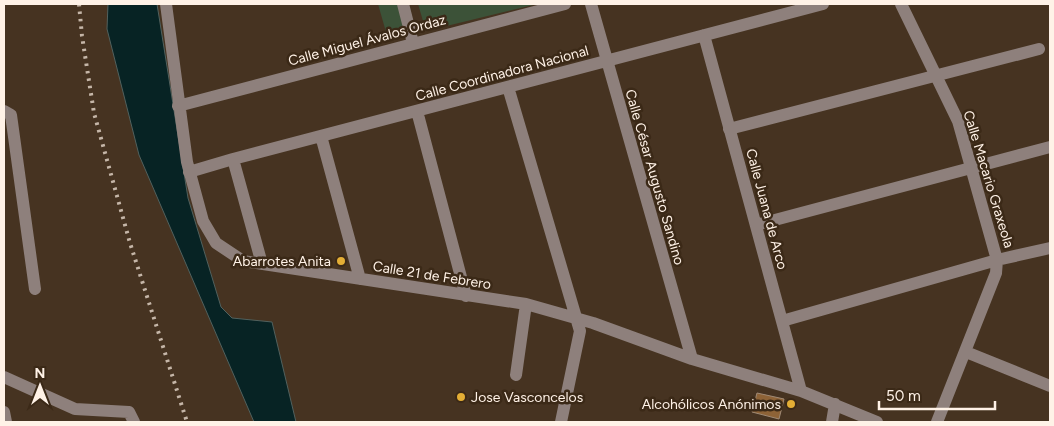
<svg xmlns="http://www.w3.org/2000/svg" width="1054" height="426" viewBox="0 0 1054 426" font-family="Figtree,sans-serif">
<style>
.green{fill:#3c5238}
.water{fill:#072324;stroke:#51615e}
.building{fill:#8e6337;stroke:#a08a75}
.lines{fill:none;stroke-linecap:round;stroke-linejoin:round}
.minor{stroke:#8e807c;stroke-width:12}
.rail{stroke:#c5b6a8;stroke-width:4;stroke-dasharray:2.5 5;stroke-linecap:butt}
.poi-dot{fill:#e4ae35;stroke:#3b2917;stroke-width:2}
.labels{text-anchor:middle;stroke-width:5;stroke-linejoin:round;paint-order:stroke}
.street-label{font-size:14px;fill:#fff2e7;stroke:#3b2917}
.poi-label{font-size:14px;fill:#fff2e7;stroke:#3b2917;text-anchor:end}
</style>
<rect width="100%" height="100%" fill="#463321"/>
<path class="green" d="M 378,4 L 400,4 L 408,34 L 388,39 Z
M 418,4 L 537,4 L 426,31 Z"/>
<path class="water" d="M 108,4 L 157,4 L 188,198 L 221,307 L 232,318 L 272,322 L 296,422 L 254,422 L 139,155 L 107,29 Z"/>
<path class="building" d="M 757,393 L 784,399 L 779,419 L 752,412 Z"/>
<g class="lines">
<path class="minor" d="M 166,4 L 187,162 L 203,221 L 216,243 L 243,261 L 526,304 L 593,323 L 692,359 L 801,391 L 877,422
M 403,4 L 413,43
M 591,4 L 692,359
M 901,4 L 958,121 L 997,260 L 996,273 L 937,422
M 704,35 L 801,391
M 508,87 L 580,331 L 561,422
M 178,106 L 565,4
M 4,111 L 11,115 L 35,289
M 417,111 L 466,296
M 729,129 L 1039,49
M 321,136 L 360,279
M 233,159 L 262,264
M 189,172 L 233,159 L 823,4
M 756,225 L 1050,147
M 782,321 L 997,260 L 1050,248
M 966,352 L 1050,386
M 516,375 L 526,304
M 4,377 L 75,409 L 129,412 L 134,422
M 4,412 L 6,422
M 832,422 L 835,404"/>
<path class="rail" d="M 79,4 L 82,36 L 94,113 L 130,243 L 187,422"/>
</g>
<g class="poi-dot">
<circle cx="341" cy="261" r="5"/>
<circle cx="461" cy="397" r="5"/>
<circle cx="791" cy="404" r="5"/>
</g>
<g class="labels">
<g class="street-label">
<text transform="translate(367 40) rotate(-15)" y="5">Calle Miguel Ávalos Ordaz</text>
<text transform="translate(502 73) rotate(-15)" y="5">Calle Coordinadora Nacional</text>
<text transform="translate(655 177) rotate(74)" y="5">Calle César Augusto Sandino</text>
<text transform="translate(989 179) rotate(73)" y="5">Calle Macario Graxeola</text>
<text transform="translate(767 209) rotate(75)" y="5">Calle Juana de Arco</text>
<text transform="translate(432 275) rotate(9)" y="5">Calle 21 de Febrero</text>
</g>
<g class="poi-label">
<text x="331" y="266">Abarrotes Anita</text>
<text x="471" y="402" text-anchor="start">Jose Vasconcelos</text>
<text x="781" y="409">Alcohólicos Anónimos</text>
</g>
</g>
<rect width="1054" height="426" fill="none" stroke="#fff2e7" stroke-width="10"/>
<g transform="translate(40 386)" stroke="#3b2917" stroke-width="4" paint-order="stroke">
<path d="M0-4L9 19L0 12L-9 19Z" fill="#fff2e7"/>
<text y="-8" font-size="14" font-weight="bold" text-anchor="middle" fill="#fff2e7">N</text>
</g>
<path d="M879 401v8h116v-8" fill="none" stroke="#fff2e7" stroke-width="2.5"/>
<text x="886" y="401" font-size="15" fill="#fff2e7" stroke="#3b2917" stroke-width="4" paint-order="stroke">50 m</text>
</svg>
